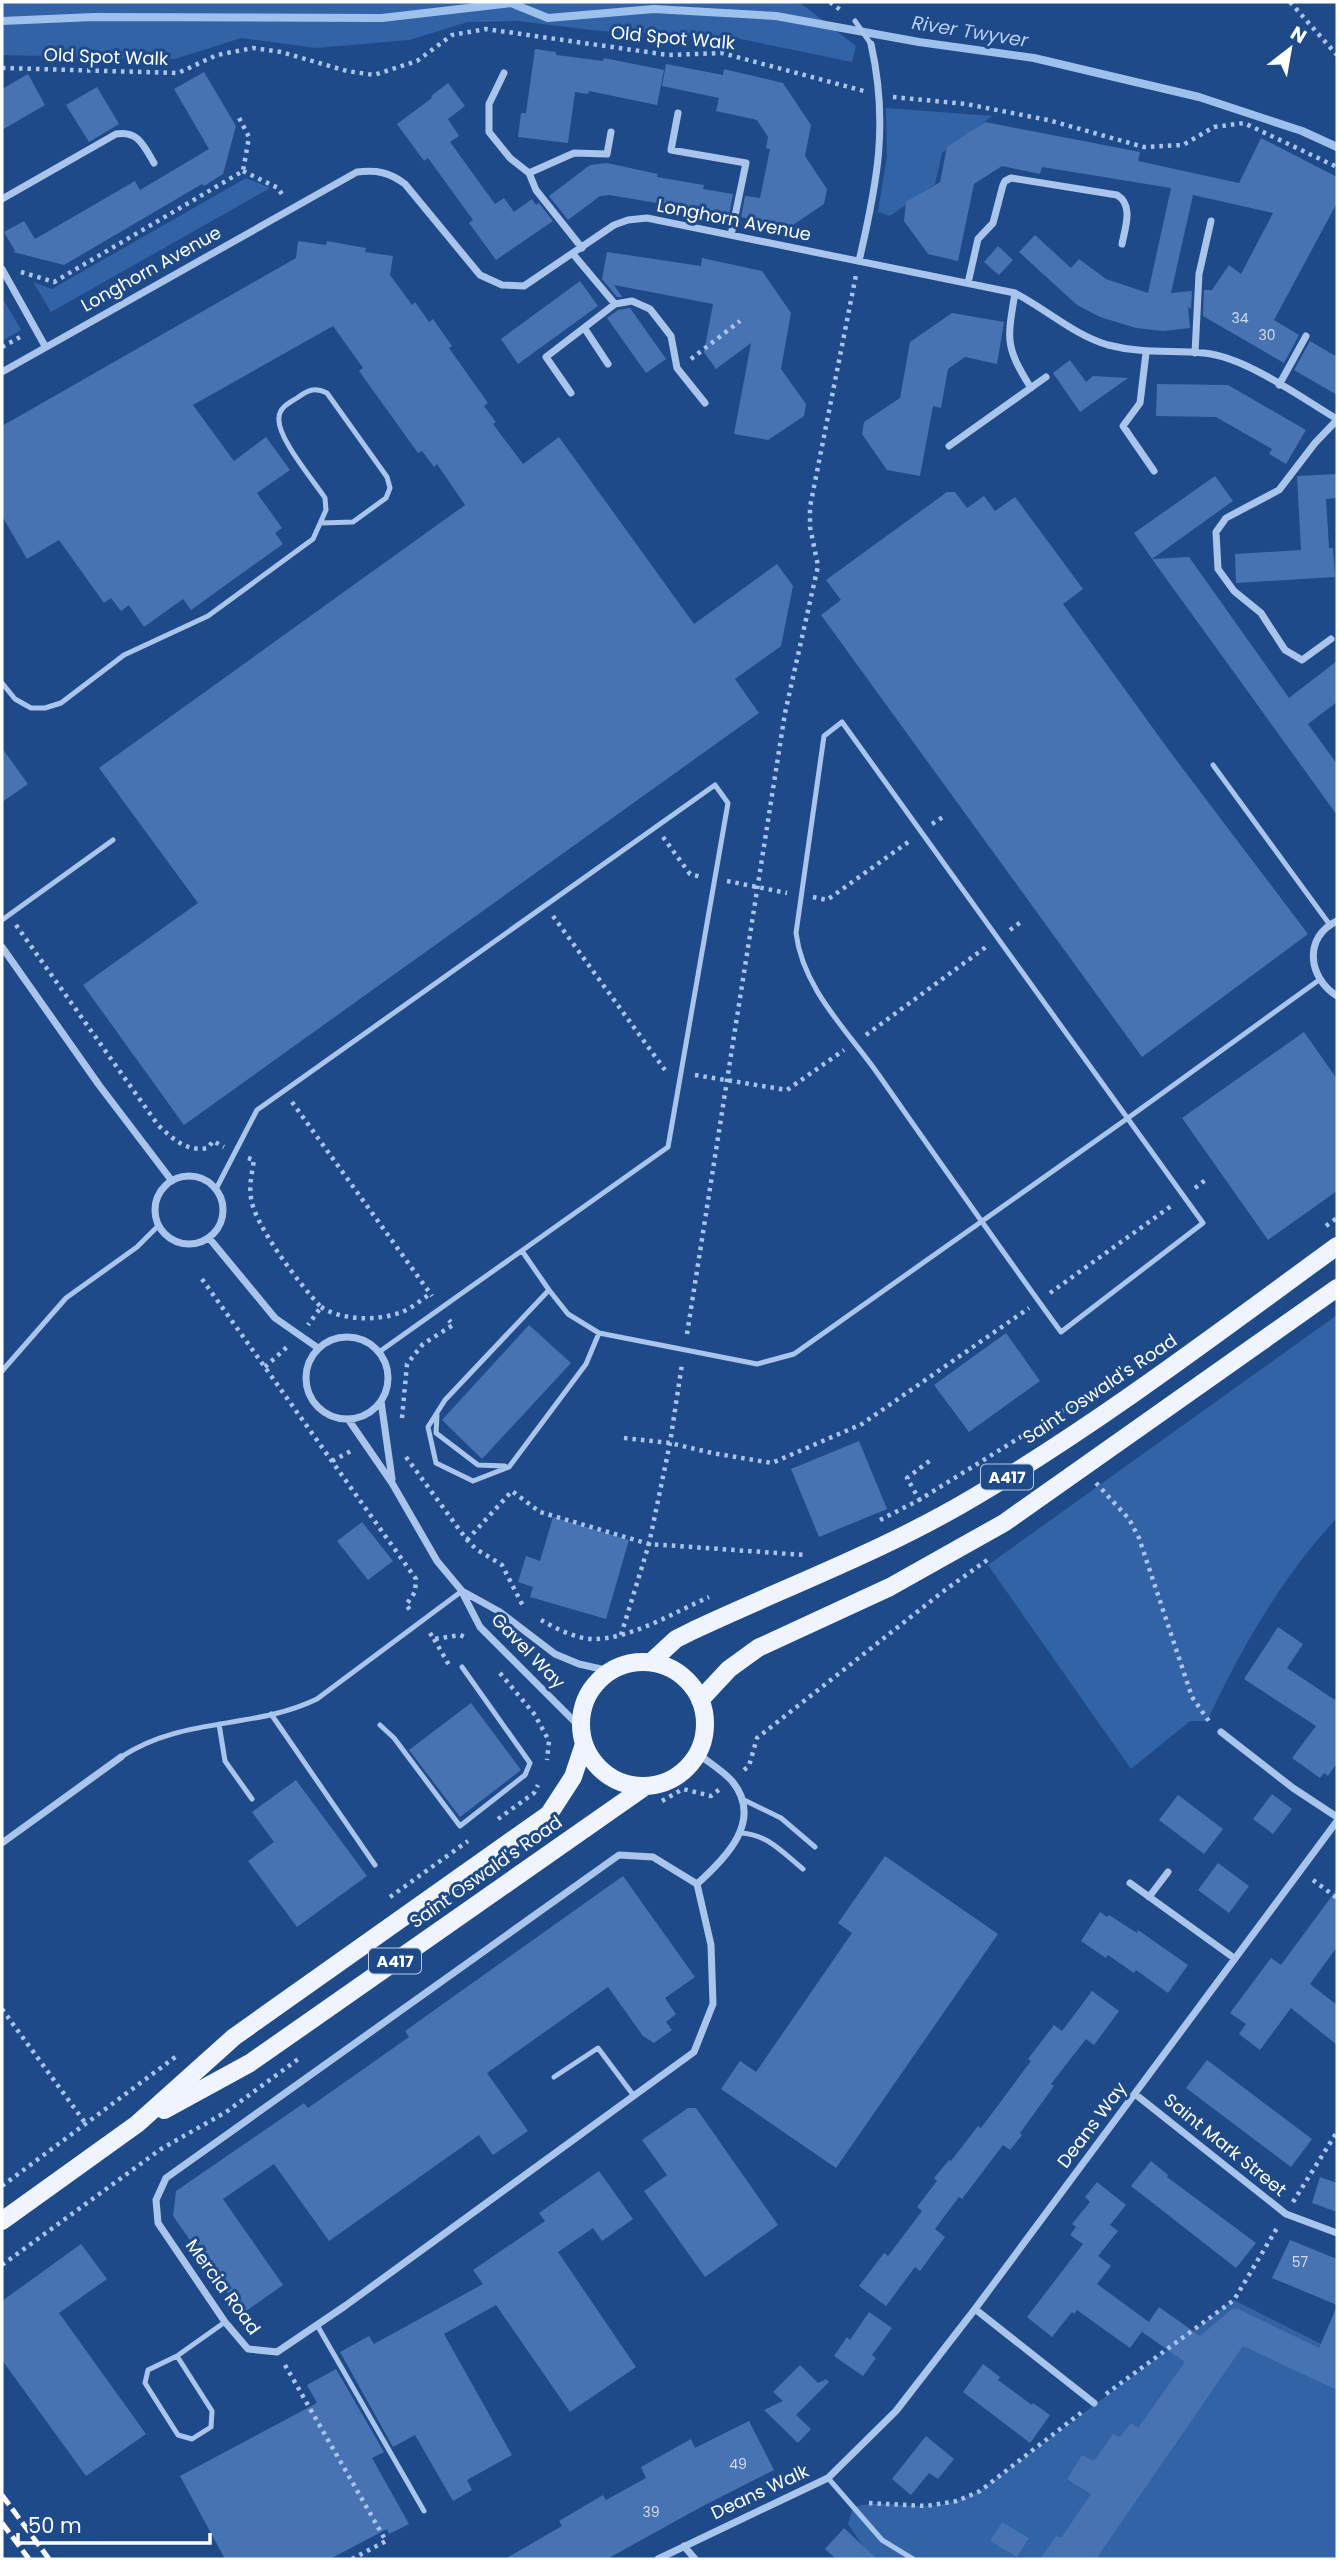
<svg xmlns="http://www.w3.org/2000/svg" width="1339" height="2561" viewBox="0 0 1339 2561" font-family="Poppins,sans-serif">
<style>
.green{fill:#3263a7}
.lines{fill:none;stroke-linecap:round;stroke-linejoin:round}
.stream{stroke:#9ec0ed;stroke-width:8}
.building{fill:#4773b2}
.path{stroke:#aac5eb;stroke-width:4.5;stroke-dasharray:3.5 5;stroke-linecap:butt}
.lane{stroke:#aac5eb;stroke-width:5}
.street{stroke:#aac5eb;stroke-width:7}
.primary{stroke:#eff4fe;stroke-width:18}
.rail{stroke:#fff;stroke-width:5;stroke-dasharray:12 5;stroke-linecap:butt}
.labels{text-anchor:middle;stroke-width:6;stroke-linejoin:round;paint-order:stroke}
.number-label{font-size:14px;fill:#d1dcec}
.shield{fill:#1f4a89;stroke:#bcc9dc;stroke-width:2}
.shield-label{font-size:16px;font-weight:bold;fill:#fff}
.street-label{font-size:18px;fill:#fff;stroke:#1f4a89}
.water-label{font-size:19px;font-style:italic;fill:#b6cff2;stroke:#1f4a89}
</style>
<rect width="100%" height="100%" fill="#1f4a89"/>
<path class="green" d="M 2,2 L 799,2 L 856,46 L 852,62 L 731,37 L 600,31 L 518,21 L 468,22 L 409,40 L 316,48 L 241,38 L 175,59 L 2,55 Z
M 886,108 L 992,116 L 942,153 L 935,184 L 890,216 L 878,212 L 887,156 Z
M 246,178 L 270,188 L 51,312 L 33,282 L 52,289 Z
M 2,297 L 21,330 L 2,341 Z
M 1337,1315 L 1337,1518 C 1282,1576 1241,1649 1207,1721 L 1190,1721 L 1131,1769 L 988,1565 Z
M 1234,2300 L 1337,2352 L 1337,2559 L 872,2559 L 848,2524 L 853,2507 C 879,2500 900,2507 926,2506 C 945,2506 962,2499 980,2491 Z"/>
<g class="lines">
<path class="stream" d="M 2,21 L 94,17 L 382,18 L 511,3 L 548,18 L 654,9 L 776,16 L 919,42 L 1034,58 L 1199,97 L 1302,131 L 1337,147"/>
</g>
<path class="building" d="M 535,49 L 556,52 L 556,55 L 603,61 L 604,58 L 664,70 L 657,105 L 589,91 L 588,94 L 575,92 L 568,143 L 518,137 L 521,113 L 526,113 Z
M 666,64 L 723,75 L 724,69 L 783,83 L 811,125 L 805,156 L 827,189 L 824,204 L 790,227 L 741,217 L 745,196 L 760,198 L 770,149 L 766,148 L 768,137 L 757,120 L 716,111 L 719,98 L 662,86 Z
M 204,72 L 236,126 L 223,174 L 204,186 L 202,184 L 64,265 L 13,252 L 15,251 L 4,232 L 24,221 L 35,239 L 135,181 L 140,190 L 209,149 L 174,89 Z
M 28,74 L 45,105 L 2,130 L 2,89 Z
M 448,83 L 465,106 L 448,119 L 459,136 L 450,142 L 495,204 L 504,198 L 514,212 L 532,199 L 536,205 L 539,203 L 553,221 L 496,260 L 469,223 L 473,220 L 428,158 L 424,161 L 397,124 L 432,98 L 431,96 Z
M 97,87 L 119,124 L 89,142 L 66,105 Z
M 985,122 L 1140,152 L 1138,161 L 1239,183 L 1261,138 L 1337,177 L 1337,203 L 1274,320 L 1299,335 L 1284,363 L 1203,316 L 1204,290 L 1212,290 L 1229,265 L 1241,274 L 1273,213 L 1193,195 L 1171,293 L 1192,291 L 1191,309 L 1188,307 L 1190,328 L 1163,331 L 1136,328 L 1100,317 L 1077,305 L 1019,252 L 1035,235 L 1071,268 L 1079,259 L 1106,279 L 1148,293 L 1171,188 L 1042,167 L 1040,174 L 1002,166 L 974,184 L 958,261 L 928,254 L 904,221 L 906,202 L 940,182 L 947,147 Z
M 607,163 L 658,174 L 657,177 L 704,185 L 703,189 L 733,194 L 729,215 L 609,195 L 600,196 L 568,220 L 549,196 L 590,165 Z
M 298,241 L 326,245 L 327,241 L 366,248 L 365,252 L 393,256 L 390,275 L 412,305 L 415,302 L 429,322 L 433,319 L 452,346 L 449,348 L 488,403 L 484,406 L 496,422 L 493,424 L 523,464 L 559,437 L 694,624 L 777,564 L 793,586 L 781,646 L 735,679 L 759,713 L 184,1125 L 83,985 L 198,903 L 99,768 L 465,505 L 437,464 L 434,467 L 422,451 L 418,453 L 359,371 L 363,368 L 333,326 L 193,405 L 234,461 L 266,437 L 290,470 L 257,493 L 282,528 L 275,533 L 283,544 L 191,610 L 183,599 L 144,627 L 129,605 L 121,611 L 111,598 L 104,603 L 59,540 L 27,559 L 2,516 L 2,426 L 296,258 Z
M 998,246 L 1013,260 L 999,275 L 984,262 Z
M 607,252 L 701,266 L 702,258 L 762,271 L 791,313 L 781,369 L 806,404 L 804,416 L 768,440 L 734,434 L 751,343 L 716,369 L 704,352 L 713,304 L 614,285 L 622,297 L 617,297 L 602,279 Z
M 580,281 L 598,306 L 518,364 L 501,339 Z
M 630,308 L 666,359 L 646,373 L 607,318 L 618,310 Z
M 952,313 L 1004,322 L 997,364 L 965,357 L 948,369 L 941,408 L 933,406 L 920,476 L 887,470 L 862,434 L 864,422 L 900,398 L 910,342 Z
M 1310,341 L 1337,357 L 1337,395 L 1294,370 Z
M 1070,360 L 1086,382 L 1093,376 L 1128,378 L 1080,412 L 1053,373 Z
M 1157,384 L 1228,385 L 1306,430 L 1286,464 L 1269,454 L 1272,449 L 1216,417 L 1156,416 Z
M 1337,474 L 1337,498 L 1326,499 L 1329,548 L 1333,548 L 1335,577 L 1236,583 L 1235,554 L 1301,550 L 1297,476 Z
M 1215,476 L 1233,501 L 1152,559 L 1134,533 Z
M 947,492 L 955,492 L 967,508 L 984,496 L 995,511 L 1015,497 L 1083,589 L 1063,604 L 1171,753 L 1308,934 L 1142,1057 L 821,615 L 841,600 L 826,580 Z
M 1189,557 L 1289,698 L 1337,661 L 1337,702 L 1308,724 L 1337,764 L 1337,815 L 1152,559 Z
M 2,748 L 28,784 L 2,802 Z
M 1304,1032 L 1337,1079 L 1337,1191 L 1268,1240 L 1182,1118 Z
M 529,1325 L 571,1363 L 482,1459 L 442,1420 Z
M 1006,1333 L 1040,1381 L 969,1432 L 934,1385 Z
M 859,1441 L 887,1509 L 819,1537 L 791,1469 Z
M 553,1517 L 629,1540 L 606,1619 L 530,1597 L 533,1587 L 518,1582 L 526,1556 L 540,1561 Z
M 362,1522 L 393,1561 L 368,1580 L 337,1541 Z
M 1278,1627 L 1303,1644 L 1287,1668 L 1335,1700 L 1337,1697 L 1337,1763 L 1328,1776 L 1324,1773 L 1320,1778 L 1292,1758 L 1316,1726 L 1244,1679 Z
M 471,1703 L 521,1770 L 460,1817 L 409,1750 Z
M 296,1780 L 367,1876 L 297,1927 L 248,1861 L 274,1842 L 252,1812 Z
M 1272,1794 L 1292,1809 L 1273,1834 L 1253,1819 Z
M 1178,1795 L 1223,1829 L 1204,1854 L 1159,1820 Z
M 885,1856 L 998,1934 L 836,2168 L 721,2089 L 740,2061 L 756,2072 L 852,1933 L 838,1923 Z
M 1218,1863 L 1249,1886 L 1229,1913 L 1198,1890 Z
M 623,1876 L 695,1977 L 665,1998 L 676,2014 L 666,2022 L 672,2030 L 654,2043 L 643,2036 L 608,1987 L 487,2073 L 528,2131 L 493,2155 L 479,2135 L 329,2241 L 274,2164 L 223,2199 L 283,2285 L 242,2314 L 173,2216 L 176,2191 L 304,2103 L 308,2108 L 409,2037 L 405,2031 Z
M 1337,1889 L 1337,1947 L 1310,1984 L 1337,2005 L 1337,2045 L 1291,2008 L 1260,2050 L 1239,2034 L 1246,2024 L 1230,2013 L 1271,1958 L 1281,1965 Z
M 1100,1912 L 1107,1917 L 1109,1915 L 1137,1933 L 1138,1930 L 1188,1965 L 1168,1993 L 1136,1970 L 1134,1973 L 1108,1955 L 1106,1958 L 1081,1941 Z
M 1092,1991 L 1119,2011 L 1094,2045 L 1086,2039 L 1051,2084 L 1054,2086 L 1020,2133 L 1022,2135 L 1010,2150 L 1003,2145 L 962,2199 L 959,2197 L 935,2229 L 945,2237 L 920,2271 L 915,2267 L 886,2306 L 859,2286 L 884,2253 L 888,2256 L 922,2211 L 917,2207 L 937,2181 L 934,2178 L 949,2160 L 951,2161 L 978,2126 L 981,2128 L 1031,2061 L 1028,2059 L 1054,2025 L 1062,2031 Z
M 1207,2060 L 1312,2139 L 1291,2167 L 1186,2088 Z
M 688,2108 L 696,2108 L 778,2225 L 705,2277 L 644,2191 L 667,2175 L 642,2140 Z
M 1151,2161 L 1168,2175 L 1167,2177 L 1256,2243 L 1236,2268 L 1131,2186 Z
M 599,2171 L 633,2219 L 602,2241 L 593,2228 L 558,2252 L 636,2367 L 570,2412 L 496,2305 L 444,2334 L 512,2455 L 467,2480 L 472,2490 L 453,2501 L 415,2435 L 393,2447 L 340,2352 L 369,2336 L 374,2344 L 483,2284 L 473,2270 L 545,2221 L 539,2213 Z
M 1320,2177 L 1337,2183 L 1337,2212 L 1312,2203 Z
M 1097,2182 L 1126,2205 L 1110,2225 L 1118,2231 L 1098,2256 L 1111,2266 L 1097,2284 L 1149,2322 L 1130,2348 L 1077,2310 L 1074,2314 L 1072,2312 L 1052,2337 L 1027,2317 L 1083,2244 L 1070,2235 L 1076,2227 L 1072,2224 L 1090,2202 L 1085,2197 Z
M 1290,2240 L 1337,2259 L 1337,2305 L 1272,2278 Z
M 81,2244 L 107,2279 L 59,2313 L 146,2434 L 86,2476 L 2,2360 L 2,2301 Z
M 1337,2306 L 1337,2390 L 1243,2346 L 1096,2559 L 1040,2559 L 1056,2536 L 1061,2538 L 1091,2494 L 1067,2479 L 1082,2455 L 1094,2461 L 1113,2434 L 1120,2437 L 1131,2423 L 1138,2428 L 1185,2362 L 1142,2332 L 1159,2307 L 1200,2336 L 1232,2309 L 1238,2309 L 1319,2348 Z
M 869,2312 L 892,2328 L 872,2355 L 876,2358 L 863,2376 L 834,2356 L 847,2337 L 850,2340 Z
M 983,2364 L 1000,2377 L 998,2380 L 1032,2405 L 1033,2403 L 1050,2415 L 1030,2443 L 963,2392 Z
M 800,2365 L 818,2383 L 826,2379 L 829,2382 L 796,2415 L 811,2429 L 798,2443 L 764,2410 L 783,2401 L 773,2392 Z
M 336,2369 L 384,2452 L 372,2458 L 409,2524 L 389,2534 L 387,2529 L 330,2559 L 225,2559 L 180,2476 L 317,2403 L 307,2385 Z
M 749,2421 L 774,2470 L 701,2507 L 607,2559 L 505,2559 L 562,2526 L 559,2521 L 603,2495 L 606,2500 L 646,2478 L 641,2467 L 691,2439 L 695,2448 Z
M 926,2436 L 954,2459 L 938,2479 L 929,2473 L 911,2495 L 892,2479 Z
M 1002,2522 L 1029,2538 L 1017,2557 L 990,2541 Z
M 844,2528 L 877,2559 L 836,2559 L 825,2549 Z"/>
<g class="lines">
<path class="path" d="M 830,2 L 843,12
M 1290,2 L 1337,55
M 2,68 L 178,73 L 217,55 L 253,48 L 281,52 L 347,71 L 374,75 L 417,61 L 452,35 L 486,29 L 668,55 L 722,53 L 864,91
M 893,97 L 966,104 L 1048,120 L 1144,147 L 1183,145 L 1214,127 L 1244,123 L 1337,167
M 243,171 L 278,188 L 283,196
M 21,272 L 54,282 L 243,171 L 249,137 L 237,114
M 2,347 L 22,336
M 691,359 L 740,321
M 932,824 L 943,817
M 663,837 L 690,874 L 701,877
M 727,881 L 787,893
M 813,897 L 827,900 L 911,840
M 553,916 L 665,1070
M 16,925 L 158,1125 C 173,1139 186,1152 208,1148 L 213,1141 L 224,1147
M 1010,930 L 1021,922
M 866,1035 L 986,947
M 695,1075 L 787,1090 L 844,1050
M 292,1102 L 432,1296
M 248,1158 L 254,1160 C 252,1173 249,1185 251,1198 C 254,1225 301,1286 321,1307 L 308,1325
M 1195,1188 L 1208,1178
M 1326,1226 L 1337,1218
M 202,1279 L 416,1579 L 415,1592 L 406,1605 L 411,1611
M 1050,1293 L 1174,1204
M 321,1307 C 343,1321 378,1321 402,1312 C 412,1308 421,1300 430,1294
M 687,1334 L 785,713 L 818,566 L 810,527 L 810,507 L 856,275
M 265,1367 L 287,1347
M 402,1418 L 407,1364 L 423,1344 L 453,1325 L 449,1320
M 624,1438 L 670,1443 L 712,1453 L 772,1463 L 862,1424 L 1029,1308
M 406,1457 L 467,1540 L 476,1549 L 502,1565 L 524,1608
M 332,1461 L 353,1450
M 1096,1483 L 1129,1519 L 1139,1538 L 1192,1697 L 1211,1724
M 920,1501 L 907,1478 L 932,1459
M 880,1520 L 919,1500 L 1082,1399
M 467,1540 L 512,1491 L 540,1512 L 649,1544 L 805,1555
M 541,1620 C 555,1628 574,1638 592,1639 C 629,1640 675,1612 709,1597
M 430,1633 L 434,1639 L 460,1635 L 467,1638
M 621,1635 L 649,1544 L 670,1443 L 682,1364
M 434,1639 L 449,1665
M 500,1673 L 535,1715 L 549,1741 L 547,1760
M 744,1770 L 749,1766 L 757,1738 L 945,1590 L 990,1558
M 662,1801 L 683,1789 L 711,1796 L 720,1789
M 498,1819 L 534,1793 L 538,1785
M 1313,1880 L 1337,1898
M 390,1897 L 468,1841
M 2,2009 L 86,2124
M 2,2186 L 178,2055
M 1293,2202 L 1337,2132
M 2,2265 L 161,2149 L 226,2112 L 301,2057
M 285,2365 L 386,2541 L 352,2559
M 1106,2394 L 1234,2300 L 1277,2228
M 869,2503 L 926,2506 L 957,2501 L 980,2491 L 1082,2412"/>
<path class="lane" d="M 855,21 L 871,44
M 2,683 L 15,699 L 31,708 L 45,708 L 61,703 L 124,655 L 208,616 L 313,539 L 326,510 L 325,498 C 314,481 276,437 279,417 C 280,407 289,403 297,398 C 308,390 314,387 327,393 L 387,477 L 390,488 L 386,498 L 353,522 L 321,523
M 842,722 L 1203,1223 L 1061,1332 C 999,1247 939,1161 878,1074 C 847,1030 803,989 796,933 L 824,736 Z
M 1213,765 L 1330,925
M 2,920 L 113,840
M 216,1189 L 257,1110 L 715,785 L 728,803 L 668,1147 L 379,1352
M 522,1251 L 549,1290 L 568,1314 L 599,1333 L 757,1364 L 794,1354 L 1128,1118 L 1319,980
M 549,1290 L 445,1400 L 428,1427 L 436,1463 L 473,1481 L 509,1467 L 586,1364 L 599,1333
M 2,1371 L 66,1298 L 137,1247 L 159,1225
M 437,1415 L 436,1433 L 478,1465 L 505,1466
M 271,1714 L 375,1865
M 219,1724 L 225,1761 L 252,1799
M 380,1725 L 394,1738 L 460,1826 L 525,1775 L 530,1763 L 462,1667
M 121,1757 C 183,1716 253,1730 317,1699 L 462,1591
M 744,1800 L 781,1818 L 815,1847
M 740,1833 C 768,1834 783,1853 803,1869
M 554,2077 L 598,2048 L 634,2096
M 317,2325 L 424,2511
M 177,2356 L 212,2411 L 211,2427 L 192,2439 L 178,2435 L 145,2383 L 148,2370 L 177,2356 L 225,2322
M 828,2478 L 882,2540 L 913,2559"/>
<path class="street" d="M 504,73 L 489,104 L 489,132 L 510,158 L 529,173 L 536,190 L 582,248
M 678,113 L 671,150 L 746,163 L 731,235
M 529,173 L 574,153 L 607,154 L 611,132
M 2,199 L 116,134 C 138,130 144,146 154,163
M 573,254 L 615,304 L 632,301 L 650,309 L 671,336 L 677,368 L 705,403
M 859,261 C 877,184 889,124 871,44
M 2,269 L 45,346
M 968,283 L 978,239 L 993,223 L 1003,185 L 1005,181 L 1011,178 L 1117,195 C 1134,205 1125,228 1122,244
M 1015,293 C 1007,341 1005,346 1031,388
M 585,329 L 608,364
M 1146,353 L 1140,403 L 1123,426 L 1154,471
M 1195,353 L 1199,274 L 1211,221
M 2,372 L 357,172 C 377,170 389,172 405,184 L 480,275 L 502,285 L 524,286 L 614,225 L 628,220 L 647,218 L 1015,293 C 1046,309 1074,335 1108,345 C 1143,354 1170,350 1204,353 C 1246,357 1300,397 1337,419
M 1279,385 L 1306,336
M 571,393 L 546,357 L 615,304
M 949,446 L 1046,377
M 1331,639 L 1302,660 L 1285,650 L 1261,613 L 1234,591 L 1218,569 L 1216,532 L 1226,518 L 1279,490 L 1315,443 L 1337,420
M 1337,921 C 1303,937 1308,978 1337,996
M 2,947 L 99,1085 L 172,1181
M155 1210a34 34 0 1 1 68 0a34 34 0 1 1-68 0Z
M 209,1238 L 275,1318 L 318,1348
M306 1378a41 41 0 1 1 82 0a41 41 0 1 1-82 0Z
M 381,1401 L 392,1479
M 348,1419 L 392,1483 L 437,1561 L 462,1591 L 500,1612 L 555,1654 L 579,1664 L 610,1671
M 462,1592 L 480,1627 L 580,1727
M 1221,1732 L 1293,1788 L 1337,1817
M 2,1843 L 121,1757
M 619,1855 L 653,1857 L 697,1884 L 711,1945 L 713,2004 L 694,2052 L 345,2306 L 277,2352 L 248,2349 L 225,2322 L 158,2223 L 156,2200 L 166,2178 Z
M 1130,1883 L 1234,1958
M 697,1884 C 726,1858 764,1820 732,1781 C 723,1771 708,1762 697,1753
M 1149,1897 L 1168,1872
M 1135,2094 L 1286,2214 L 1337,2233
M 975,2309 L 1094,2403
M 684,2546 L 695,2559
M 658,2559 L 828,2478 L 896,2411 L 975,2309 L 1337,1821"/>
<path class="primary" d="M 651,1662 L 676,1639 L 694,1630 C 788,1586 886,1550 976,1496 C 1102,1421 1219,1332 1337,1246
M581 1724a62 62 0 1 1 124 0a62 62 0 1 1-124 0Z
M 700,1700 L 729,1669 L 758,1648 L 890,1587 L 1004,1523 L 1337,1288
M 164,2110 L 250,2063 L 646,1786
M 2,2221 L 137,2124 L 234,2037 L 549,1814 L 573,1777 L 584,1744"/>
<path class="rail" d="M 2,2495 L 49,2559
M 2,2523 L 29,2559"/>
</g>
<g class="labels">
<g class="number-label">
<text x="1240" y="323">34</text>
<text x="1267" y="340">30</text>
<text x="1300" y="2267">57</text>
<text x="738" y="2469">49</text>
<text x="651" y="2517">39</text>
</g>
<g class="shield">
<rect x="981" y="1464.5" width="52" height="25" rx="5"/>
<rect x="369" y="1948.5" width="52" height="25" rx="5"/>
</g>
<g class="shield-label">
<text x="1007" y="1483">A417</text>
<text x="395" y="1967">A417</text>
</g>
<g class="street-label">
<text transform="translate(673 38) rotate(5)" y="6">Old Spot Walk</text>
<text transform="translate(106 57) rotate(2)" y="6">Old Spot Walk</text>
<text transform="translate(734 220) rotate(11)" y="6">Longhorn Avenue</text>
<text transform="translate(151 269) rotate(-29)" y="6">Longhorn Avenue</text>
<text transform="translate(1100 1389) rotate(-34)" y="6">Saint Oswald's Road</text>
<text transform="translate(528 1651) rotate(46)" y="6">Gavel Way</text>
<text transform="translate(486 1872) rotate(-35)" y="6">Saint Oswald's Road</text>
<text transform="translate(1092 2125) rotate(-53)" y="6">Deans Way</text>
<text transform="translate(1225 2145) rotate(39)" y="6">Saint Mark Street</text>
<text transform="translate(223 2287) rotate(54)" y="6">Mercia Road</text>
<text transform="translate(760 2492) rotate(-25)" y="6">Deans Walk</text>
</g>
<g class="water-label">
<text transform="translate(970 31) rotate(9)" y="7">River Twyver</text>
</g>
</g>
<rect width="1339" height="2561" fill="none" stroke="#ffffff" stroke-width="7"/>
<g transform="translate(1290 49) rotate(31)" stroke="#1f4a89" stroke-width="5" paint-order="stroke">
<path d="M0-5L12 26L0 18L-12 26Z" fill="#ffffff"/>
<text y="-10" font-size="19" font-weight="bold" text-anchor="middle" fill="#ffffff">N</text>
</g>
<path d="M18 2533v10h192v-10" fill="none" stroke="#ffffff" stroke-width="3.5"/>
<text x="28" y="2533" font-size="21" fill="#ffffff" stroke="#1f4a89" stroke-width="5" paint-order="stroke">50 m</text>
</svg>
